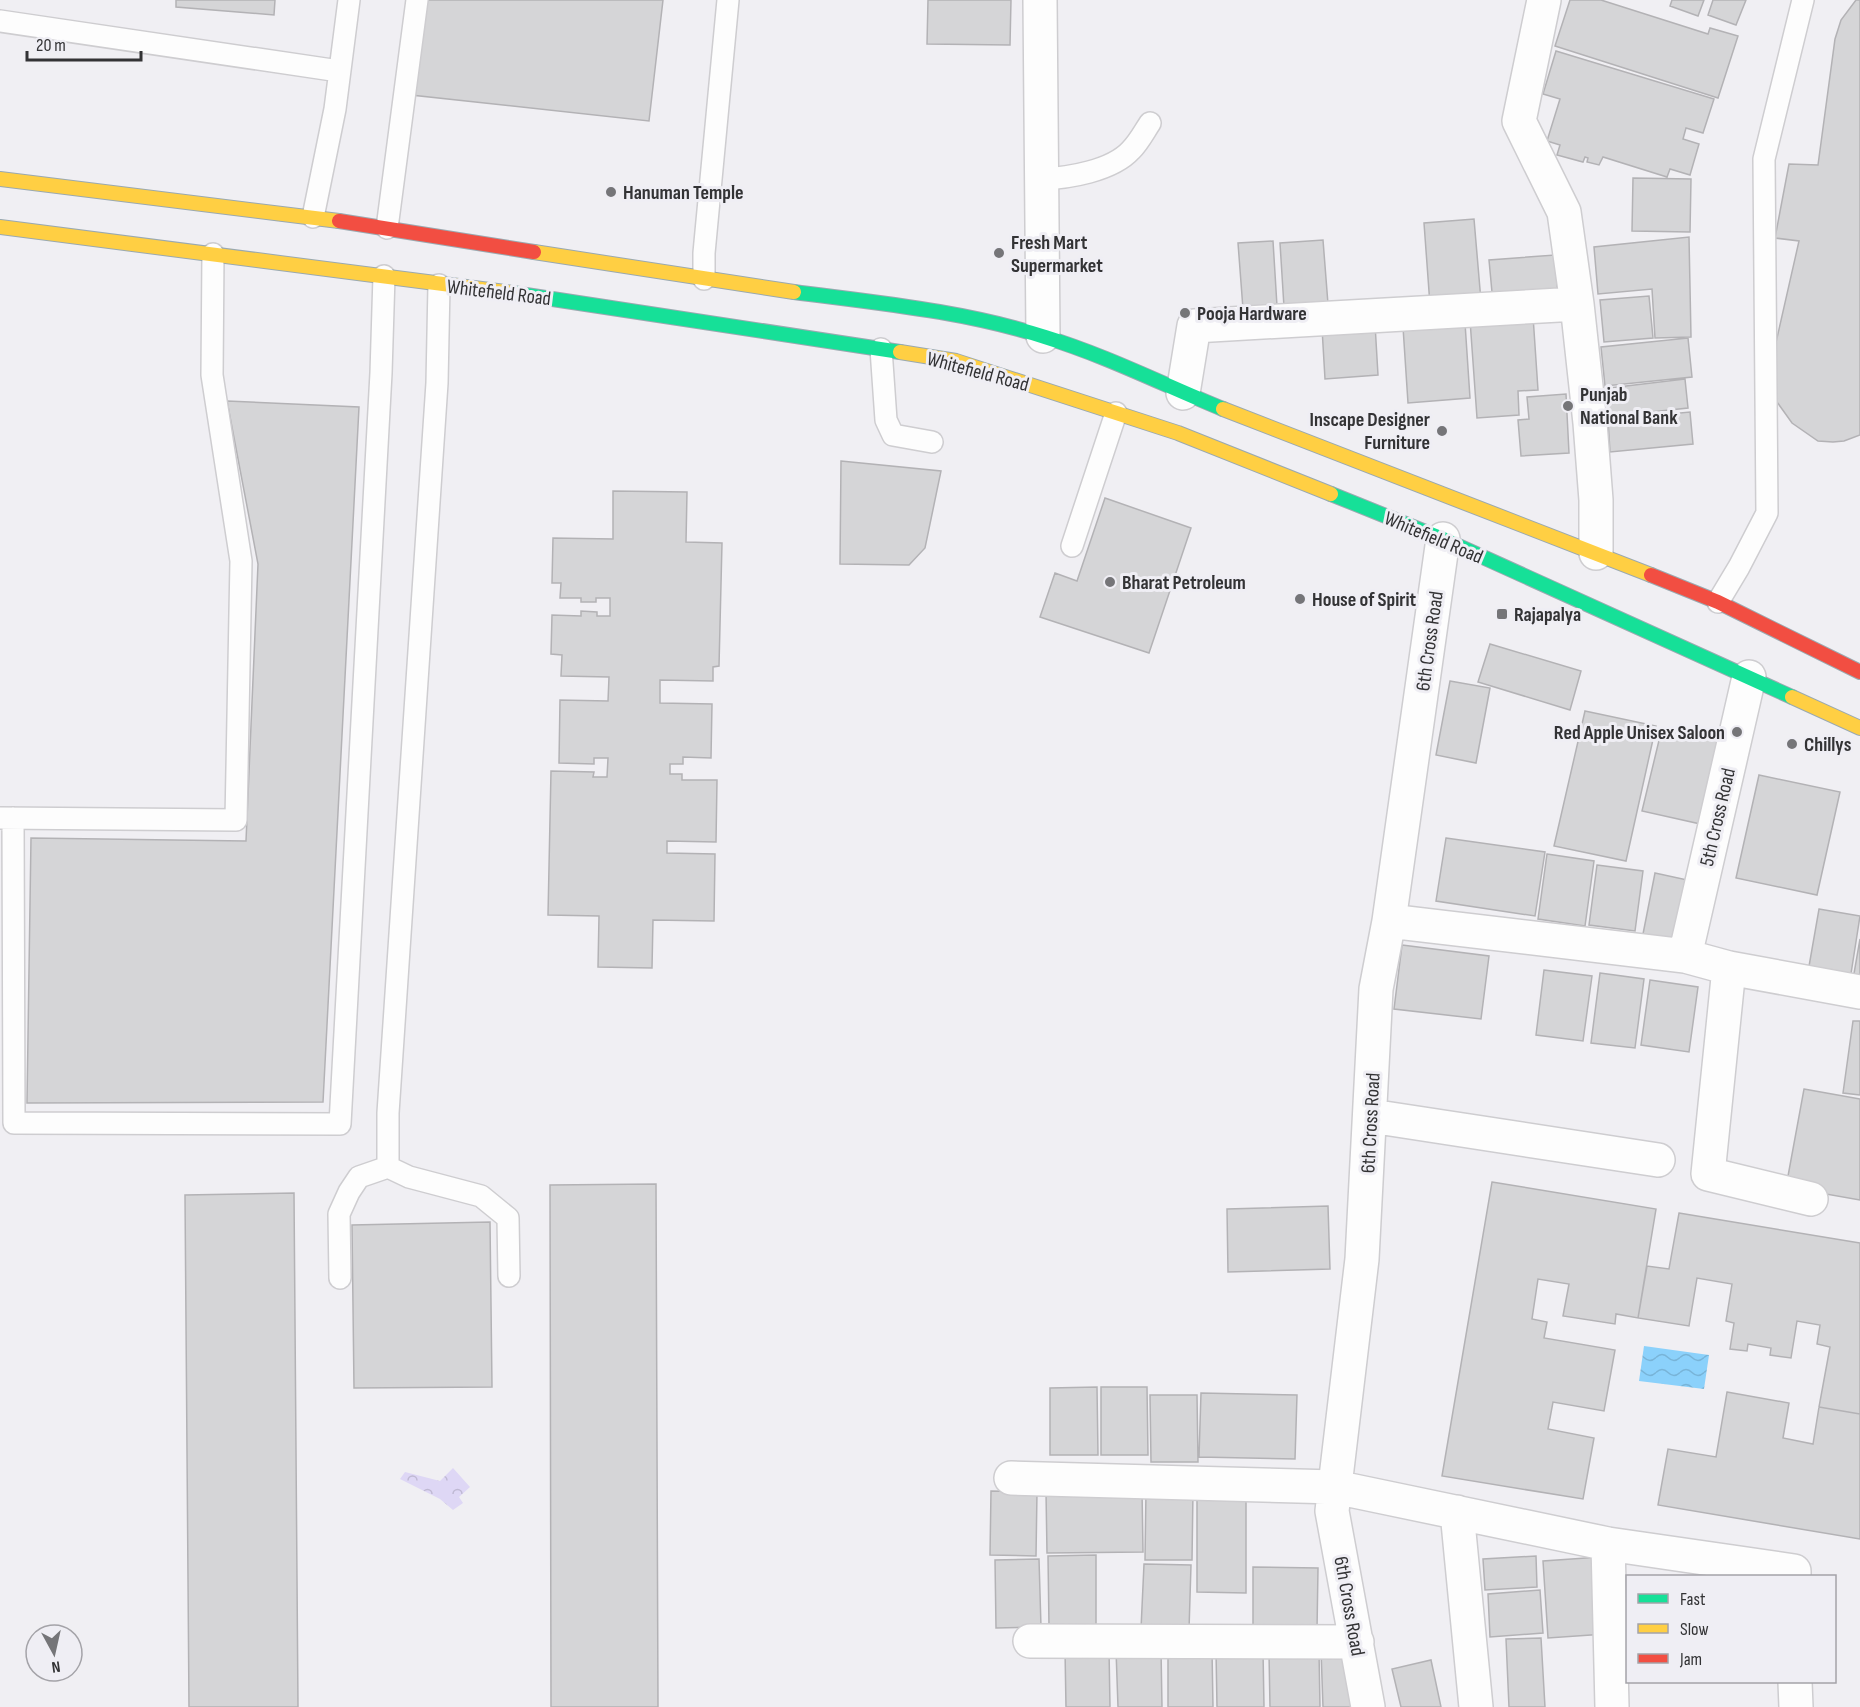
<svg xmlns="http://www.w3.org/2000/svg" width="1860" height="1707" viewBox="0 0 1860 1707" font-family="'Sofia Sans Condensed',sans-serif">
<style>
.forest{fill:url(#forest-crowns)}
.water{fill:url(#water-waves)}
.building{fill:#d5d5d7;stroke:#b3b2b5;stroke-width:1.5}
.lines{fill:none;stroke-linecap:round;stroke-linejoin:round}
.lane-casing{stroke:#cecdd0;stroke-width:24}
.street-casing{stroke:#cecdd0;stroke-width:36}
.fast-casing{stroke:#9aa9b0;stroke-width:16}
.slow-casing{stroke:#9aa9b0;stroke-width:16}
.jam-casing{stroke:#9aa9b0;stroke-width:16}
.lane{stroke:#fdfdfd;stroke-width:21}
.street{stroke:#fdfdfd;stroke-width:33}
.fast{stroke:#16e098;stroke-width:14}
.slow{stroke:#ffcf43;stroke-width:14}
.jam{stroke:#f24e42;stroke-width:14}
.poi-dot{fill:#757578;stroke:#efeef4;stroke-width:2}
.labels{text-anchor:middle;stroke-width:6;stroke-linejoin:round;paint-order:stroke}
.poi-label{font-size:20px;font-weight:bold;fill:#333335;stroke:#efeef4;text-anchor:start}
.street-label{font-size:20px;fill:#333335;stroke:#efeef4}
</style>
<defs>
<pattern id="forest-crowns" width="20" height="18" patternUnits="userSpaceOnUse" patternTransform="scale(1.5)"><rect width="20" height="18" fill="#ded7f5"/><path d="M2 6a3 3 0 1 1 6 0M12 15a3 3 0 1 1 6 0" fill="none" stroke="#bfb9d3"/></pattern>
<pattern id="water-waves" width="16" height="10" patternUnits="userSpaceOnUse" patternTransform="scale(1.5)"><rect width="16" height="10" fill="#8bd1fb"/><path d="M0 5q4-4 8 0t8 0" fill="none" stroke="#78b4d8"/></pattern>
</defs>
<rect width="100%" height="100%" fill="#f0eff3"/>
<path class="forest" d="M 453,1468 L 470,1487 L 459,1497 L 463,1503 L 453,1510 L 440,1499 L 400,1479 L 405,1472 L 440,1481 Z"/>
<path class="water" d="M 1644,1346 L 1709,1355 L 1704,1389 L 1639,1381 Z"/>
<path class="building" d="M 176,0 L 275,0 L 274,15 L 176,7 Z
M 422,0 L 663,0 L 649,121 L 411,95 Z
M 928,0 L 1011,0 L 1010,45 L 927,44 Z
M 1570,0 L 1601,0 L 1708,34 L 1710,28 L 1738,36 L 1718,98 L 1555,46 Z
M 1672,0 L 1704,0 L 1698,16 L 1670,6 Z
M 1713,0 L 1746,0 L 1736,25 L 1708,15 Z
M 1856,0 L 1860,0 L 1860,435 L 1844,441 L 1833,442 L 1818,441 L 1792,423 L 1777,402 L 1773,387 L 1770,369 L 1799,241 L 1775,238 L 1789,164 L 1818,165 L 1835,39 L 1841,20 Z
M 1556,51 L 1714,99 L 1703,133 L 1686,128 L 1683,139 L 1699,144 L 1690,175 L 1670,169 L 1667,177 L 1603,157 L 1599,165 L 1587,162 L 1588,158 L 1585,157 L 1583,162 L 1557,155 L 1560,145 L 1547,141 L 1560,99 L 1543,94 Z
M 1633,178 L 1691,179 L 1690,232 L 1632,231 Z
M 1474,219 L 1481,301 L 1430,305 L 1424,223 Z
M 1689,237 L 1691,337 L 1655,338 L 1652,289 L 1598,294 L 1594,247 Z
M 1323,240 L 1328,304 L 1284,307 L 1280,243 Z
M 1273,241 L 1277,306 L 1243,309 L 1238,243 Z
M 1555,255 L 1558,298 L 1493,303 L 1489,260 Z
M 1649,296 L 1653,338 L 1604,342 L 1600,300 Z
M 1533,316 L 1538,390 L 1518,391 L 1519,415 L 1477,418 L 1470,320 Z
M 1465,323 L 1470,398 L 1408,403 L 1403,327 Z
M 1375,324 L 1378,375 L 1325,379 L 1322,328 Z
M 1688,338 L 1692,377 L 1605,386 L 1601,347 Z
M 1685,379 L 1688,408 L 1604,417 L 1601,389 Z
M 1566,394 L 1569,453 L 1521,456 L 1518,420 L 1529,419 L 1527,397 Z
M 227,401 L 359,407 L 323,1102 L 27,1103 L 31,838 L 246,841 L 258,564 Z
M 1690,412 L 1693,444 L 1610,452 L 1608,420 Z
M 841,461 L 941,471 L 925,548 L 909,565 L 840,564 Z
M 613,491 L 687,492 L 686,542 L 722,543 L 719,666 L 713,667 L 713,681 L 660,680 L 660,703 L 712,704 L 711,758 L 683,757 L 683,764 L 670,764 L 670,774 L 682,774 L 682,780 L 717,780 L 716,842 L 667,841 L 667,853 L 715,854 L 714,921 L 653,920 L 652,968 L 598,967 L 599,916 L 548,915 L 551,771 L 594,772 L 593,777 L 607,777 L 608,758 L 594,758 L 594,764 L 559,763 L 560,700 L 608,701 L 609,677 L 561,676 L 562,655 L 551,654 L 552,615 L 581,616 L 581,611 L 597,612 L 597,616 L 610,616 L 610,598 L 596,598 L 596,602 L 581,602 L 581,598 L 560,598 L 561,583 L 552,583 L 553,538 L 613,539 Z
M 1105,498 L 1191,528 L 1149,653 L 1040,617 L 1055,573 L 1077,581 Z
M 1490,644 L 1581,671 L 1570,710 L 1478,682 Z
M 1450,681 L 1490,688 L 1476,763 L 1436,755 Z
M 1585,711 L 1656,726 L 1626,861 L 1554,846 Z
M 1662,728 L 1725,742 L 1705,825 L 1642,811 Z
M 1759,775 L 1840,792 L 1817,895 L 1736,878 Z
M 1446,838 L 1545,852 L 1535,916 L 1436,901 Z
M 1547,854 L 1594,861 L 1585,926 L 1538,919 Z
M 1597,865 L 1643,871 L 1635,931 L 1589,925 Z
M 1655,873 L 1692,881 L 1680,941 L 1643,934 Z
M 1819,909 L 1860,916 L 1850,980 L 1808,972 Z
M 1860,939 L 1860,987 L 1852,985 Z
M 1402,945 L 1489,956 L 1481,1019 L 1394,1009 Z
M 1544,970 L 1592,976 L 1583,1041 L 1536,1035 Z
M 1600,973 L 1644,979 L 1635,1048 L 1591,1043 Z
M 1650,980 L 1698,987 L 1689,1052 L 1641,1045 Z
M 1853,1021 L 1860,1021 L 1860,1095 L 1843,1093 Z
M 1804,1089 L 1860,1099 L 1860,1200 L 1786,1187 Z
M 1492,1182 L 1656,1209 L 1638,1318 L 1616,1314 L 1615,1324 L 1563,1316 L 1569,1284 L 1538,1279 L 1532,1319 L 1547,1322 L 1544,1338 L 1615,1350 L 1604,1411 L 1553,1402 L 1548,1429 L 1594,1438 L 1583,1499 L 1442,1476 Z
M 656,1184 L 658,1707 L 551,1707 L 550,1185 Z
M 294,1193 L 298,1707 L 189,1707 L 185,1195 Z
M 1328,1206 L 1330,1269 L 1228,1272 L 1227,1209 Z
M 1679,1213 L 1860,1243 L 1860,1414 L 1819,1407 L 1830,1347 L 1817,1344 L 1820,1325 L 1797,1321 L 1791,1358 L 1770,1355 L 1771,1348 L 1748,1344 L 1747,1351 L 1730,1349 L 1734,1323 L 1726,1321 L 1732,1284 L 1697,1278 L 1689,1326 L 1638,1318 L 1647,1266 L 1669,1269 Z
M 490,1222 L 492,1387 L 354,1388 L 352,1225 Z
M 1097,1387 L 1098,1455 L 1050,1455 L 1050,1388 Z
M 1101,1387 L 1147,1387 L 1148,1455 L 1101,1455 Z
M 1727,1392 L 1789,1403 L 1783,1438 L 1813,1444 L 1819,1407 L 1860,1414 L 1860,1539 L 1658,1505 L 1668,1449 L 1716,1457 Z
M 1201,1393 L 1297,1395 L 1295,1459 L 1199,1457 Z
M 1150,1395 L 1197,1395 L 1198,1462 L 1151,1462 Z
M 1142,1490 L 1143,1552 L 1047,1553 L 1046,1492 Z
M 991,1491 L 1037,1492 L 1036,1556 L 990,1555 Z
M 1146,1491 L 1193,1491 L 1192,1560 L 1145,1560 Z
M 1197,1497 L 1246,1497 L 1246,1593 L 1197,1592 Z
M 1096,1555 L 1096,1626 L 1049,1627 L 1048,1556 Z
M 1536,1556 L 1537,1587 L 1485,1590 L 1483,1559 Z
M 1600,1557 L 1605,1634 L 1548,1638 L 1543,1561 Z
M 1039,1559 L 1041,1627 L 996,1628 L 995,1560 Z
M 1144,1564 L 1191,1565 L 1189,1630 L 1141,1629 Z
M 1253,1567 L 1318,1568 L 1317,1630 L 1253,1630 Z
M 1540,1590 L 1543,1633 L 1490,1637 L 1488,1594 Z
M 1541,1638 L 1545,1707 L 1509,1707 L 1506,1639 Z
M 1109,1649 L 1110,1707 L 1066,1707 L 1065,1650 Z
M 1161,1649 L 1162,1707 L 1118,1707 L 1116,1650 Z
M 1212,1650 L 1213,1707 L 1168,1707 L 1168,1651 Z
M 1321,1650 L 1347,1650 L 1361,1707 L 1323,1707 Z
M 1216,1651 L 1263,1651 L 1264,1707 L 1217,1707 Z
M 1319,1652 L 1320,1707 L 1270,1707 L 1269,1653 Z
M 1431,1660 L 1441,1707 L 1401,1707 L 1392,1669 Z"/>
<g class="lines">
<g class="lane-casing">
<path id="lane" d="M 0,21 L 339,71
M 1042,179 C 1068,178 1112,171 1131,150 C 1139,142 1144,132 1150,123
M 313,217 L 335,109 L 349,0
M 387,228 L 417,0
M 704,279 L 704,253 L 728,0
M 881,349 L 886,420 L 893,435 L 932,442
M 1072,546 L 1116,413
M 1718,602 L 1739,567 L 1767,513 L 1764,159 L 1803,0
M 0,818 L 236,820 L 241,561 L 212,375 L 213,254
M 13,818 L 14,1123 L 340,1124 L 381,373 L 384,276
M 388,1167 L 388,1113 L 437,383 L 439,285
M 340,1278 L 339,1214 L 349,1192 L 359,1177 L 388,1167 L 409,1177 L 481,1196 L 508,1218 L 509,1276"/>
</g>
<g class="street-casing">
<path id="street" d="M 1040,0 L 1043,336
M 1544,0 L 1519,121 L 1564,212 L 1577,304 L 1590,423 L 1596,500 L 1596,553
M 1183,393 L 1194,326 L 1577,304
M 1389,921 L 1685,956 L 1729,968 L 1860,992
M 1685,956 L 1749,677
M 1729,968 L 1708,1174 L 1811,1199
M 1371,1116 L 1658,1160
M 1011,1478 L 1335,1487 L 1608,1544 L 1794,1571 L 1794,1576
M 1457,1512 L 1476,1707
M 1608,1544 L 1612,1707
M 1030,1641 L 1357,1642
M 1795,1682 L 1796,1707
M 1368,1707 L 1332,1511 L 1362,1259 L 1376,989 L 1389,921 L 1443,539"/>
</g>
<g class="fast-casing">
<path id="fast" d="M 794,292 C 878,303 964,311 1045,337 C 1107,356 1164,385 1223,409
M 513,293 L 900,352
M 1331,494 L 1443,539 L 1792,697"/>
</g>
<g class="slow-casing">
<path id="slow" d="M 0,179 L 339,221
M 0,227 L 513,293
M 534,252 L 794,292
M 900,352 L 956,361 L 1178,433 L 1331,494
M 1223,409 L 1651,575
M 1792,697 L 1860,728"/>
</g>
<g class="jam-casing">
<path id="jam" d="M 339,221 L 534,252
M 1651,575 L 1718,602 L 1860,672"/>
</g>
<use href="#lane" class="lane"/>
<use href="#street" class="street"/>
<use href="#fast" class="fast"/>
<use href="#slow" class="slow"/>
<use href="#jam" class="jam"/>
</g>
<g class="poi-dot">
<circle cx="611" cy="192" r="6"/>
<circle cx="999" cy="253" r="6"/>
<circle cx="1185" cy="313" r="6"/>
<circle cx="1568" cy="406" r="6"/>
<circle cx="1442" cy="431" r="6"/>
<circle cx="1110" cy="582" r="6"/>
<circle cx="1300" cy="599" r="6"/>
<rect x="1496" y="608" width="12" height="12" rx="3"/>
<circle cx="1737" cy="732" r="6"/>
<circle cx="1792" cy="744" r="6"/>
</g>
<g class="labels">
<g class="poi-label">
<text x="623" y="199">Hanuman Temple</text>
<text x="1011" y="249">Fresh Mart<tspan x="1011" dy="23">Supermarket</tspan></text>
<text x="1197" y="320">Pooja Hardware</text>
<text x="1580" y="401">Punjab<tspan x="1580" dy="23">National Bank</tspan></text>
<text x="1430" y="426" text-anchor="end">Inscape Designer<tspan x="1430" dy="23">Furniture</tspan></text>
<text x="1122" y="589">Bharat Petroleum</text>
<text x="1312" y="606">House of Spirit</text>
<text x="1514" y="621">Rajapalya</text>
<text x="1725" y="739" text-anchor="end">Red Apple Unisex Saloon</text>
<text x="1804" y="751">Chillys</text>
</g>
<g class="street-label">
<text transform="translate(499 292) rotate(7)" y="7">Whitefield Road</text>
<text transform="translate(978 371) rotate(15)" y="7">Whitefield Road</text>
<text transform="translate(1434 537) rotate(23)" y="7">Whitefield Road</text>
<text transform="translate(1429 641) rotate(-82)" y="7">6th Cross Road</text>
<text transform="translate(1717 817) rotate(-77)" y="7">5th Cross Road</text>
<text transform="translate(1370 1123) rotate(-87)" y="7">6th Cross Road</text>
<text transform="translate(1350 1606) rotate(80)" y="7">6th Cross Road</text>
</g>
</g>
<rect x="1626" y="1575" width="210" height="108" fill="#efeef4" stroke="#a4a3a8" stroke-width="1.5"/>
<rect x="1638" y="1594" width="30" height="9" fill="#16e098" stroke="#a4a3a8" stroke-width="1.5"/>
<text x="1680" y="1605" font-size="18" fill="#333335">Fast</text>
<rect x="1638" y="1624" width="30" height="9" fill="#ffcf43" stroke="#a4a3a8" stroke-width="1.5"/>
<text x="1680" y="1635" font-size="18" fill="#333335">Slow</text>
<rect x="1638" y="1654" width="30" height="9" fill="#f24e42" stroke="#a4a3a8" stroke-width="1.5"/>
<text x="1680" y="1665" font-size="18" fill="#333335">Jam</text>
<g transform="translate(54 1653) rotate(172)"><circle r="28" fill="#efeef4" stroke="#a4a3a8" stroke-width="1.5"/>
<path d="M0-4.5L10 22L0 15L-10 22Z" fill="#757578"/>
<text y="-9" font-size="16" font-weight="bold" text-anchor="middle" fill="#333335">N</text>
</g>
<path d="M27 51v9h114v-9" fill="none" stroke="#333335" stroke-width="3"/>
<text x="36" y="51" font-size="18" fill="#333335" stroke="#efeef4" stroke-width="4.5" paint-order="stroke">20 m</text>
</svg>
